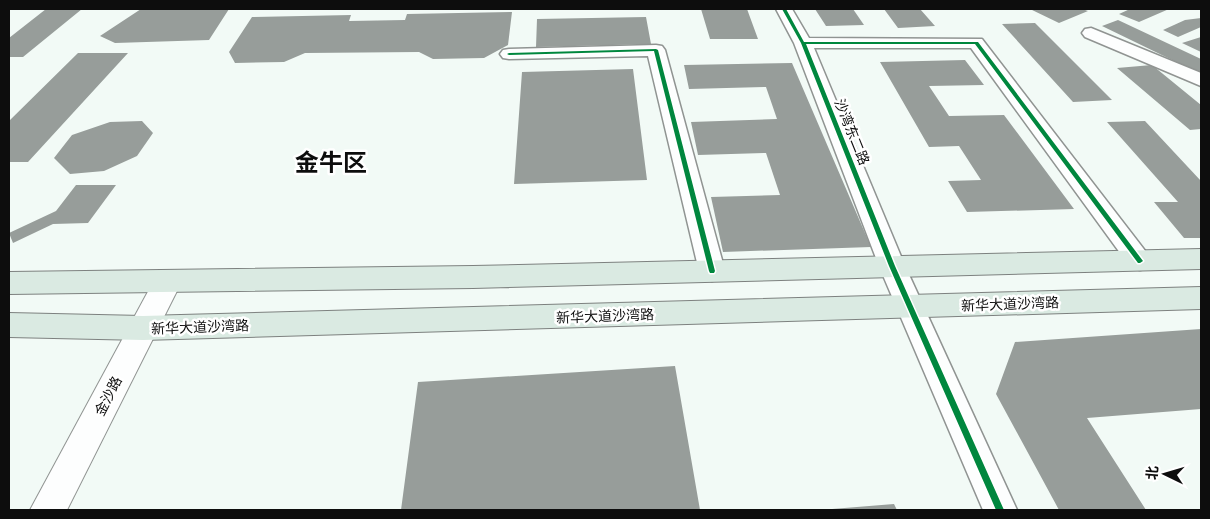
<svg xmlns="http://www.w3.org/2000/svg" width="1210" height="519" viewBox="0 0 1210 519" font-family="Merriweather,'Noto Sans SC',serif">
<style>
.building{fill:#979d9a}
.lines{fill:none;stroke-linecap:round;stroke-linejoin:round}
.minor-casing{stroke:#909492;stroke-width:3}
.tertiary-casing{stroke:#909492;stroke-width:2}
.primary-casing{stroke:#7d817f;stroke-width:2}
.minor{fill:#fdfefe;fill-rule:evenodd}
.tertiary{fill:#fdfefe;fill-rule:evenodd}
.primary{fill:#daeae2;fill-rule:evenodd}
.cycleway-casing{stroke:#fff;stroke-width:3}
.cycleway{fill:#00873e;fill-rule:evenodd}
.labels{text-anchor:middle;stroke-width:5;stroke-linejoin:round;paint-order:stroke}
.street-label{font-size:14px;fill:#0d0d0d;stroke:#fff}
.town-label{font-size:24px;font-weight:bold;fill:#0d0d0d;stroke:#fff}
</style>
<rect width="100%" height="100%" fill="#f2faf6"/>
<path class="building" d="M 46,9 L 82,9 L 23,57 L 9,57 L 9,38 Z
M 141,9 L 229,9 L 209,40 L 115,43 L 100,36 Z
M 701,9 L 747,9 L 758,39 L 710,39 Z
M 815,9 L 853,9 L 864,25 L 826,26 Z
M 884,9 L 920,9 L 935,26 L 898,28 Z
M 1030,9 L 1082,9 L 1088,11 L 1059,23 Z
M 1130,9 L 1169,9 L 1139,22 L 1119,14 Z
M 512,12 L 508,45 L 484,58 L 433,59 L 419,52 L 305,53 L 284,62 L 235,63 L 229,52 L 252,17 L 351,15 L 349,21 L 405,20 L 407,14 Z
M 646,17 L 651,44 L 536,47 L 537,19 Z
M 1201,18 L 1201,27 L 1178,37 L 1163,30 L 1185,20 Z
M 1118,20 L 1201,59 L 1201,74 L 1102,26 Z
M 1035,23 L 1112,100 L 1073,102 L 1002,24 Z
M 1201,37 L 1201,52 L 1182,43 Z
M 78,53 L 128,53 L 28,162 L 9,162 L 9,121 Z
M 965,60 L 984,85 L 929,86 L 949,116 L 1004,115 L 1074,209 L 967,212 L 948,181 L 981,180 L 959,146 L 929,147 L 880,62 Z
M 792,63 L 871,247 L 723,252 L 711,197 L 780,195 L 766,153 L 698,155 L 691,122 L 777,119 L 766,87 L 689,89 L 684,65 Z
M 1152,65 L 1201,105 L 1201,129 L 1190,130 L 1117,68 Z
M 633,69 L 647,180 L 514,184 L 522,72 Z
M 142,121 L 153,133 L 137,156 L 104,171 L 70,174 L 54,158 L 72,135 L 110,122 Z
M 1145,121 L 1201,181 L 1201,238 L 1184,238 L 1154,202 L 1178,202 L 1107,122 Z
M 76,185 L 116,185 L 88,223 L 53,224 L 13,243 L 9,233 L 56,211 Z
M 1201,329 L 1201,409 L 1087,418 L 1146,510 L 1059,510 L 996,394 L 1015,342 Z
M 675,366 L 700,510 L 401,510 L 418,382 Z
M 894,504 L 897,510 L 832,510 L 832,509 Z"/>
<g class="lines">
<g class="minor-casing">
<path id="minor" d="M 776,9 L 792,9 L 809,38 L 982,39 L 1153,261 L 1149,268 L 1140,270 L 1131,268 L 971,48 L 814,48 L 905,266 L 1017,510 L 983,510 L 879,266 L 794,43 Z
M 1091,28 L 1201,73 L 1201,86 L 1085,37 L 1082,33 L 1085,29 Z
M 656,45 L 662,46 L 665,50 L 725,271 L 721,278 L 712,281 L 703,278 L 699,271 L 648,56 L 509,59 L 503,58 L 500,54 L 503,50 L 509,49 Z"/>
</g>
<g class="tertiary-casing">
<path id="tertiary" d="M 168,270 L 178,273 L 182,281 L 67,510 L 30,510 L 158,273 Z"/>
</g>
<g class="primary-casing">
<path id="primary" d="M 1201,249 L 1201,269 L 473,288 L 9,294 L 9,272 L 473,266 Z
M 1201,287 L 1201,309 L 143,340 L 9,337 L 9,313 L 143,316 Z"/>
</g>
<use href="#minor" class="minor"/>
<use href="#tertiary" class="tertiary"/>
<use href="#primary" class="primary"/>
<g class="cycleway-casing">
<path id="cycleway" d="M 782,9 L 786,9 L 804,42 L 978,42 L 1143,261 L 1140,263 L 1138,263 L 975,44 L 806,44 L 895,266 L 1004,510 L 996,510 L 889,266 L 801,43 Z
M 656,49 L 658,50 L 715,271 L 714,273 L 710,273 L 709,271 L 654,51 L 509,55 L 507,54 L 509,53 Z"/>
</g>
<use href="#cycleway" class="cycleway"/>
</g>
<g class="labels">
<g class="street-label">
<text transform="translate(852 132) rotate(68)" y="5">沙湾东二路</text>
<text transform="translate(1010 304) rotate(-2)" y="5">新华大道沙湾路</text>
<text transform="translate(605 316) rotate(-2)" y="5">新华大道沙湾路</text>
<text transform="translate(200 327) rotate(-2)" y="5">新华大道沙湾路</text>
<text transform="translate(108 396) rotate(-63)" y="5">金沙路</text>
</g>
<g class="town-label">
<text x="331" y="171">金牛区</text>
</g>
</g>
<rect width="1210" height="519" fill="none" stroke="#0d0d0d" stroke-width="20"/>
<g transform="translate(1165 474) rotate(275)" stroke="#ffffff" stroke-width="4" paint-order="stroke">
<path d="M0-4L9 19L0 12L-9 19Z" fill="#0d0d0d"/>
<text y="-8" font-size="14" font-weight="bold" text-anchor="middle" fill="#0d0d0d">北</text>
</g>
</svg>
